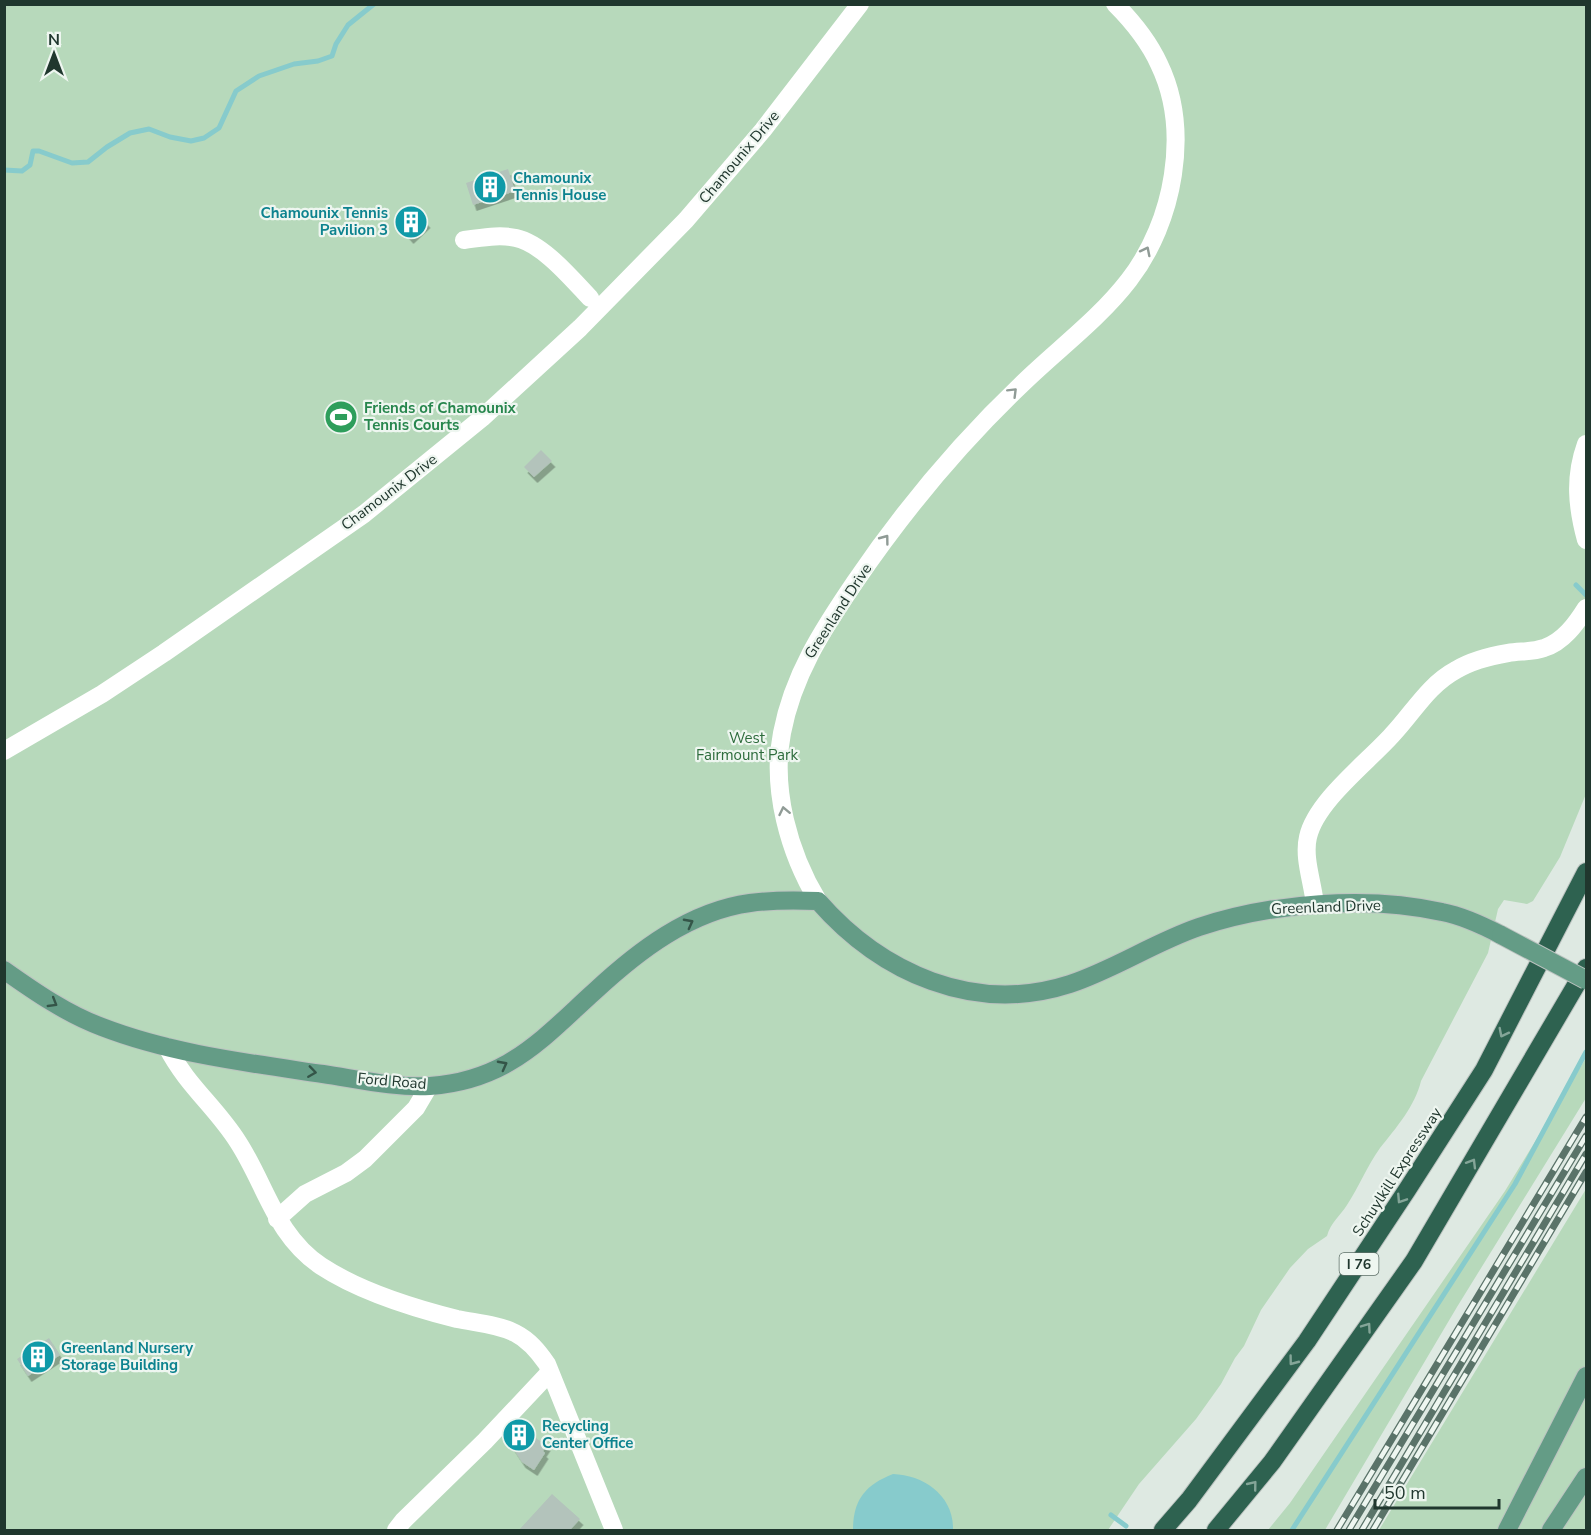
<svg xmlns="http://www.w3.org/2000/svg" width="1591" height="1535" viewBox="0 0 1591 1535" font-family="'Nunito Sans',sans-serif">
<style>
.green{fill:#b7d9bb}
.water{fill:#87cbcc}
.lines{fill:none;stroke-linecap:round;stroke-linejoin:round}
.stream{stroke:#87cbcc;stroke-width:5}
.building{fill:#b3c3bb;filter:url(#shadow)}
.major-casing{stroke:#bcc3c0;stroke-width:20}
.highway-casing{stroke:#bcc3c0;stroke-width:20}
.minor{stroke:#fff;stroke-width:18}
.major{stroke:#649c86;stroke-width:18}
.highway{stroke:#2e6250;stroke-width:18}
.rail-casing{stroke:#5a7369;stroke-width:7}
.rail{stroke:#eef6f0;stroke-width:4.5;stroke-dasharray:14;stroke-linecap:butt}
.major-bridge-casing{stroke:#bcc3c0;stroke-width:20;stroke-linecap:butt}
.major-bridge{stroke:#649c86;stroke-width:18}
.oneway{stroke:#909b96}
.oneway2{stroke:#345548}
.oneway3{stroke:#84a598}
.labels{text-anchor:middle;stroke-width:4.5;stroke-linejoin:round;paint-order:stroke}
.shield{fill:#eef6f0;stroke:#5e7068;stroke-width:1.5}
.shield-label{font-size:14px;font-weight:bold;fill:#20372e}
.street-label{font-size:15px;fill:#20372e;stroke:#eef6f0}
.culture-label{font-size:15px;font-weight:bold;fill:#0d838f;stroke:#eef6f0;text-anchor:start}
.leisure-label{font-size:15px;font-weight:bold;fill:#27864d;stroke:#eef6f0;text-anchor:start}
.park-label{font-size:15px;fill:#2d6c3c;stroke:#eef6f0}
</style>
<defs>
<filter id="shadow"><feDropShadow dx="3.5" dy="6" stdDeviation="0" flood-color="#0004"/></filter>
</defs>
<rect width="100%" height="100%" fill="#dee9e2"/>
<path class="green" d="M 5,5 L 1586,5 L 1586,794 L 1560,857 L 1533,901 L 1527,904 L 1504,900 L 1498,909 L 1488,953 L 1421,1081 C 1415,1106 1396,1128 1380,1148 C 1367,1166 1359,1187 1347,1205 C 1340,1216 1331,1222 1327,1236 L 1308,1249 L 1290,1268 L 1261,1310 L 1244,1346 L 1235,1358 L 1221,1384 L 1196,1419 L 1139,1484 L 1108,1530 L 5,1530 Z
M 1586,1058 L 1586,1098 L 1457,1307 L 1325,1530 L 1268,1530 L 1290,1503 L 1505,1191 Z
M 1586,1189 L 1586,1530 L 1379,1530 Z"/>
<path class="water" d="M 893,1474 C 924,1475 954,1496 953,1530 L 853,1530 C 853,1500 865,1485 893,1474 Z"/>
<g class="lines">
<path class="stream" d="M 4,170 L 22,171 L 30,165 L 33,151 L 39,151 L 72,163 L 88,162 L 107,147 L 130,133 L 149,129 L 170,137 L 191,141 L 204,138 L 219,128 L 236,91 L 259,76 L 294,64 L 318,61 L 332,56 L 336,44 L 348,25 L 374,4
M 1576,585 L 1586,595
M 1111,1515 L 1126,1526
M 1292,1530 L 1515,1184 L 1586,1052"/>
</g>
<path class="building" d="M 508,169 L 515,191 L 473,205 L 466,183 Z
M 411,205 L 427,222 L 410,238 L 395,221 Z
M 541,450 L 552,461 L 534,477 L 524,467 Z
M 49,1338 L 60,1355 L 28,1376 L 17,1359 Z
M 523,1419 L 537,1439 L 547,1445 L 543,1451 L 545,1453 L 534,1470 L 522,1462 L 505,1436 Z
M 552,1494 L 580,1519 L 570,1530 L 519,1530 Z"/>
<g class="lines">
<g class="major-casing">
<path id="major" d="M 4,970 C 35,992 67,1014 102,1027 C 172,1054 249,1063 323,1074 C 357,1079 395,1088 430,1086 C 457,1084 485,1076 508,1063 C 541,1044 567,1016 595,991 C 638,951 690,911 750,903 C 772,900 795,900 818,901 C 881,973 974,1015 1070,984 C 1115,969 1155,942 1199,927 C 1272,903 1367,895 1442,912 C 1463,916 1482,925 1501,935
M 1507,1530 L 1586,1376
M 1551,1530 L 1586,1477"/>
</g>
<g class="highway-casing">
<path id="highway" d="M 1163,1530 L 1189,1500 L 1307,1341 L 1407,1190 L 1484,1070 L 1586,872
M 1216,1530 L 1272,1462 L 1414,1261 L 1586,968"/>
</g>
<path class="minor" d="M 464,240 C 481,238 499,234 516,238 C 543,244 571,278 590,298
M 1586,444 C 1574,477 1577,507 1586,540
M 4,751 L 102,694 L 164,653 L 364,514 L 482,418 L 580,328 L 686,220 L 763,130 L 860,4
M 818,901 C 789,853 771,789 782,733 C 793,675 823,629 855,582 C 904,510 960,443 1023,383 C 1058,349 1099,319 1129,280 C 1174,222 1191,130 1159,64 C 1148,40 1133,22 1115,4
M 1315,905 C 1313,883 1303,858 1308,837 C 1316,801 1368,762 1392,735 C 1413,713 1428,685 1456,670 C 1471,661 1490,656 1508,653 C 1520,651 1533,652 1544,648 C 1563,642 1576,624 1586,608
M 167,1047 C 187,1086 216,1107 238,1142 C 266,1185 275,1235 321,1266 C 359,1291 413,1308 457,1319 C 476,1323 497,1324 515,1333 C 529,1340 538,1351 547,1364 L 614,1530
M 277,1219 L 305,1194 L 346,1173 L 365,1159 L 416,1108 L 429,1086
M 396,1530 L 403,1521 L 485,1441 L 549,1373"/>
<use href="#major" class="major"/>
<use href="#highway" class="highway"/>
<g class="rail-casing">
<path id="rail" d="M 1337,1530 L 1586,1117
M 1349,1530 L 1586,1136
M 1362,1530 L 1586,1154
M 1373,1530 L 1586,1172"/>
</g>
<use href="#rail" class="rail"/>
<g class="major-bridge-casing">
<path id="major-bridge" d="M 1501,935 L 1586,980"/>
</g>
<use href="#major-bridge" class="major-bridge"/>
</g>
<defs><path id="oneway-chevron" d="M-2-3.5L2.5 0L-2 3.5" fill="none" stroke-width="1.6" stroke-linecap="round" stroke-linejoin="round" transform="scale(1.5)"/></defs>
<g class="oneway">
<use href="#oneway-chevron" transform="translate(1146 251) rotate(-63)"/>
<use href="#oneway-chevron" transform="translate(1013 392) rotate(-45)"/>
<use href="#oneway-chevron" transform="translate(885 539) rotate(-53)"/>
<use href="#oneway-chevron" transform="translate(784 811) rotate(-102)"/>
</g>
<g class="oneway2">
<use href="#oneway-chevron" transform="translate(689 923) rotate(-28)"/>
<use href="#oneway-chevron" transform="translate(53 1003) rotate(31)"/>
<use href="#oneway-chevron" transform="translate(503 1065) rotate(-28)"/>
<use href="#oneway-chevron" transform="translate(312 1072) rotate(8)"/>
</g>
<g class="oneway3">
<use href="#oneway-chevron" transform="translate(1503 1033) rotate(117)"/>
<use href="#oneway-chevron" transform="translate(1472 1163) rotate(-59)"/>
<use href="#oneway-chevron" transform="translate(1401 1199) rotate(123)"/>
<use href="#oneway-chevron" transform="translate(1367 1327) rotate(-55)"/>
<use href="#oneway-chevron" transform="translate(1293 1361) rotate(127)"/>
<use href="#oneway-chevron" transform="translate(1253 1485) rotate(-51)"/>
</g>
<defs>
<g id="building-disc" transform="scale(1.725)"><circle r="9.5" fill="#0f9aa8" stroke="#eef6f0"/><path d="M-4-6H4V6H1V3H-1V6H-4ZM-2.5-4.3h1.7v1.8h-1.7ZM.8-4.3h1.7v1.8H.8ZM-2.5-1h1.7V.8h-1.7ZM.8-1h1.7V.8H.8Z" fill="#fff"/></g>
<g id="stadium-disc" transform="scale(1.725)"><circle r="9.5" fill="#2e9e5b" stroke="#eef6f0"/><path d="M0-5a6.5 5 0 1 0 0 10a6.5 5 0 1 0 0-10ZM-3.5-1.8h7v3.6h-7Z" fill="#fff"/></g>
</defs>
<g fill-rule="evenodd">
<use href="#building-disc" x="490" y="187"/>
<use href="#building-disc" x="411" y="222"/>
<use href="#stadium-disc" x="341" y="417"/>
<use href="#building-disc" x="38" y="1357"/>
<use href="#building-disc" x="519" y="1435"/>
</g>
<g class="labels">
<rect class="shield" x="1339.5" y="1253" width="39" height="22" rx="4.5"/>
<g class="shield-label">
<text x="1359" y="1269">I 76</text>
</g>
<g class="street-label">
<text transform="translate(739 157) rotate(-50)" y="5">Chamounix Drive</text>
<text transform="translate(389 492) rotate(-37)" y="5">Chamounix Drive</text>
<text transform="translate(838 611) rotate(-57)" y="5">Greenland Drive</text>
<text transform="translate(1326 907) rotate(-2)" y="5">Greenland Drive</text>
<text transform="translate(392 1081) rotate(5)" y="5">Ford Road</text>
<text transform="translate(1397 1172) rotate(-57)" y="5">Schuylkill Expressway</text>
</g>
<g class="culture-label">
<text x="513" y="183">Chamounix<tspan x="513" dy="17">Tennis House</tspan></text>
<text x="388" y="218" text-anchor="end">Chamounix Tennis<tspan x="388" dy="17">Pavilion 3</tspan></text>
<text x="61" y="1353">Greenland Nursery<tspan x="61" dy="17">Storage Building</tspan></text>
<text x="542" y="1431">Recycling<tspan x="542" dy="17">Center Office</tspan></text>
</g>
<g class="leisure-label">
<text x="364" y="413">Friends of Chamounix<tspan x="364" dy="17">Tennis Courts</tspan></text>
</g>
<g class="park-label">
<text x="747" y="743">West<tspan x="747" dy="17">Fairmount Park</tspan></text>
</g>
</g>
<rect width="1591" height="1535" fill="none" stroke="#20372e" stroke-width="12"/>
<g transform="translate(54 54)" stroke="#eef6f0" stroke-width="4.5" paint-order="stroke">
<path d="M0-4.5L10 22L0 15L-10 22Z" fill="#20372e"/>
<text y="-9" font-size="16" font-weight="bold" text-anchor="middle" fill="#20372e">N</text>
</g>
<path d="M1375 1499v9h124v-9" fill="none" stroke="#20372e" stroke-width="3"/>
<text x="1384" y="1499" font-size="18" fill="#20372e" stroke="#eef6f0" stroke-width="4.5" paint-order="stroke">50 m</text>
</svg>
